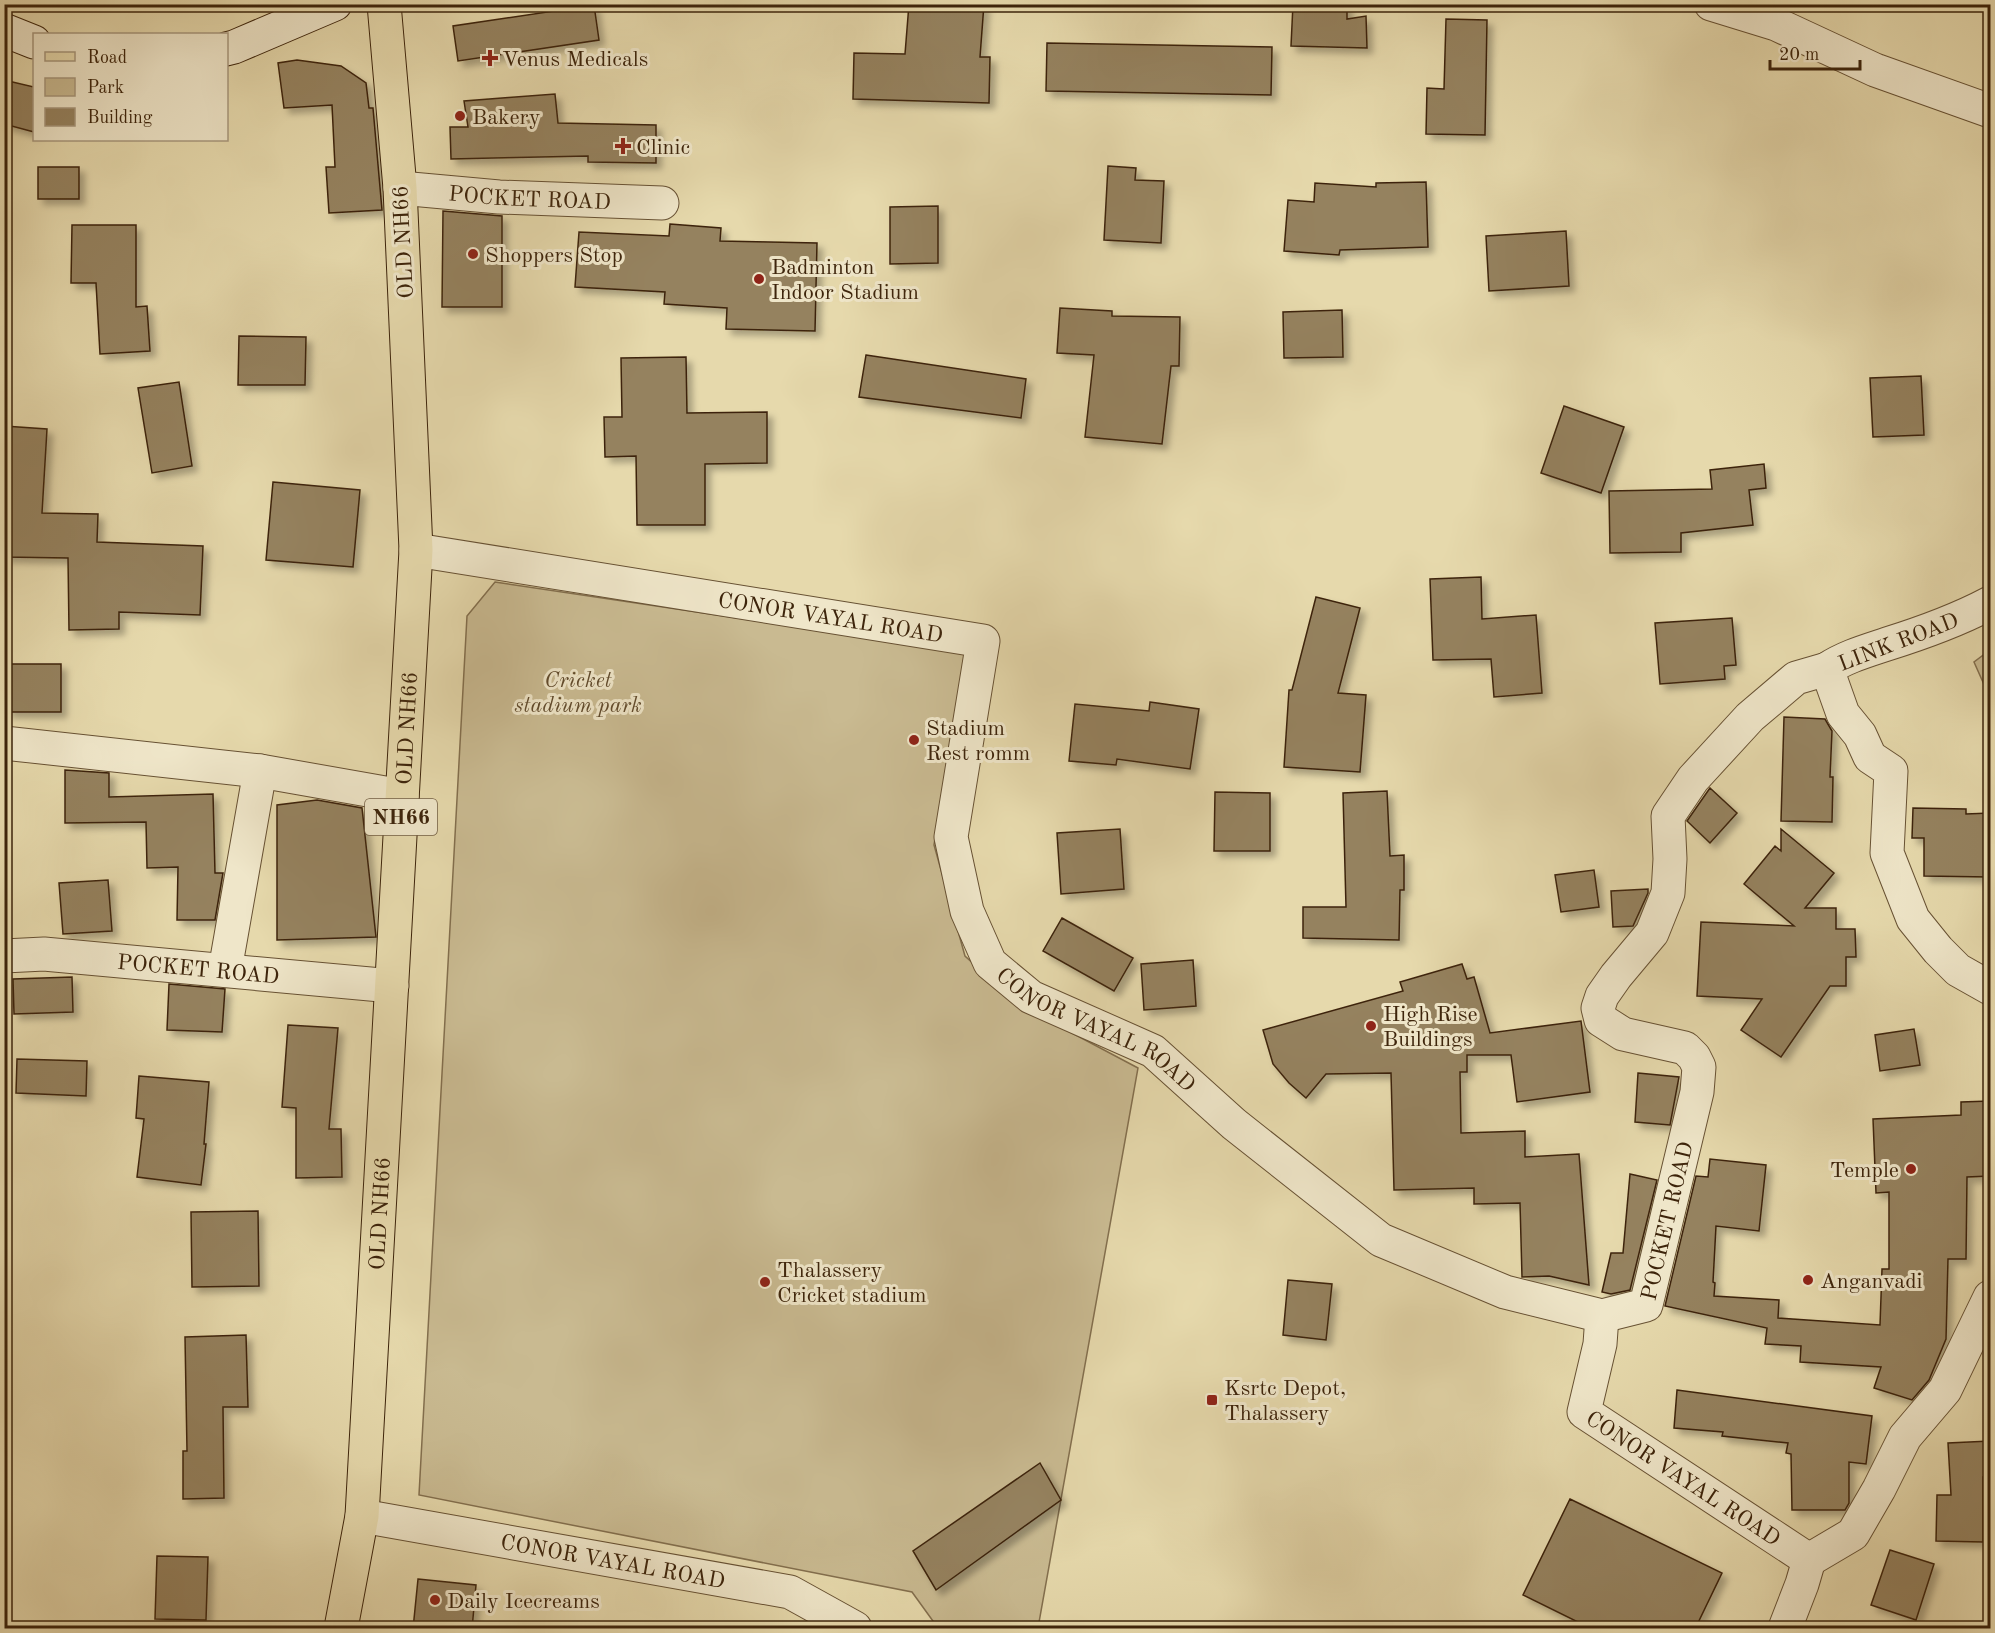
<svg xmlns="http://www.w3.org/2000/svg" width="1995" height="1633" viewBox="0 0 1995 1633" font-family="'Old Standard TT',serif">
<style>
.green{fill:#c9ba91;stroke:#836f4e;stroke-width:1.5}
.building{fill:#95825f;stroke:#3d240b;stroke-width:1.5;filter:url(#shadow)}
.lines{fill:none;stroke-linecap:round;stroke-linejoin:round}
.street-casing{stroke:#675133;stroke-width:35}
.secondary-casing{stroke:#3d240b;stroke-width:35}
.primary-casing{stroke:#3d240b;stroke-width:35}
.street{stroke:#efe6c9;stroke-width:33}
.secondary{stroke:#efe6c9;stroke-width:33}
.primary{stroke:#e6d9ac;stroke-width:33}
.poi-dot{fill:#8f2418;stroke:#efe6c9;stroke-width:2}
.labels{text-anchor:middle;stroke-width:6;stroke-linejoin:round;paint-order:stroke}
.shield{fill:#efe6c9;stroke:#725e44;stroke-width:1.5}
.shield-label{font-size:21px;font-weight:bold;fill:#3d240b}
.poi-label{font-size:22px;fill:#3d240b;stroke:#efe6c9;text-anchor:start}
.street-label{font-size:22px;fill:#3d240b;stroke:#efe6c9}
.park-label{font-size:22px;font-style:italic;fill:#604a2c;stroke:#efe6c9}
</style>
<defs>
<filter id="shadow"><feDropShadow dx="5.5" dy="5.5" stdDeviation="3" flood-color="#0004"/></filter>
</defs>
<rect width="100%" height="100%" fill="#e6d9ac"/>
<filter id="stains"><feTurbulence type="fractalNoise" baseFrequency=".00333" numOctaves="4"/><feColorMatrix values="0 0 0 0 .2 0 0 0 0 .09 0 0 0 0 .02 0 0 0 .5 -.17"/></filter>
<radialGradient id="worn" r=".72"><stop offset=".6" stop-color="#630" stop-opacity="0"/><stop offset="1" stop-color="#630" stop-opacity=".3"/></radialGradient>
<path class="green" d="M 495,582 L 966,652 L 934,845 L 965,956 L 1019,1005 L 1138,1068 L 1038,1628 L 938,1628 L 912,1592 L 419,1495 L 467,616 Z
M 1990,650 L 1990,698 L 1974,662 Z"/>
<path class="building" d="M 909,4 L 984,4 L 980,57 L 990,57 L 989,103 L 853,99 L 854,53 L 905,54 Z
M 1293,4 L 1347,4 L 1347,19 L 1366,16 L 1367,48 L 1291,46 Z
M 594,5 L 599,40 L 458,61 L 453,26 Z
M 1446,19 L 1487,20 L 1485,135 L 1426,134 L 1427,88 L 1444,89 Z
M 1047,43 L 1272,47 L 1271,95 L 1046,91 Z
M 297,60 L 341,66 L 366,83 L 369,108 L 373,108 L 382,210 L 329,213 L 326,167 L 335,167 L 332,105 L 284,108 L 278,63 Z
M 4,80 L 34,87 L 34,132 L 4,124 Z
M 555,94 L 558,123 L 656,125 L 656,163 L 588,162 L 588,156 L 451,159 L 450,127 L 468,127 L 464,101 Z
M 1108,166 L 1136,168 L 1135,180 L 1164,181 L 1161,243 L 1104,240 Z
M 38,167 L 79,167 L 79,199 L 38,199 Z
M 1426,182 L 1428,247 L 1340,250 L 1339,255 L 1284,251 L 1288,200 L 1314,202 L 1315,183 L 1376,187 L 1376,183 Z
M 938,206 L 938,263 L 890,264 L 890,207 Z
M 443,211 L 502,216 L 502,307 L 442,307 Z
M 670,224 L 721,228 L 720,241 L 817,243 L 815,331 L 726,329 L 727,308 L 664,304 L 665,292 L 575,287 L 579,232 L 669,236 Z
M 72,225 L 136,225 L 136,307 L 147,306 L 150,351 L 100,354 L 96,283 L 71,283 Z
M 1566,231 L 1569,286 L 1489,291 L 1486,236 Z
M 1060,308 L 1112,311 L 1112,316 L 1180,317 L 1179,366 L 1171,366 L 1162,444 L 1085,437 L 1094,355 L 1057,353 Z
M 1342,310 L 1343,357 L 1284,358 L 1283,312 Z
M 239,336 L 306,337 L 305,385 L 238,385 Z
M 866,355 L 1026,379 L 1021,418 L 859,397 Z
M 686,357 L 687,413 L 767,412 L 767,463 L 705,464 L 705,525 L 637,525 L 636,456 L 605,457 L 604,417 L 622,417 L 621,358 Z
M 1921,376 L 1924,435 L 1873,437 L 1870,378 Z
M 179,382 L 192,466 L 152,473 L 138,388 Z
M 1564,406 L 1624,427 L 1601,493 L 1541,473 Z
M 4,426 L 47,429 L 42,513 L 98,514 L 97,542 L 203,546 L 200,615 L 119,612 L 119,629 L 69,630 L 68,558 L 4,557 Z
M 1764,464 L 1766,488 L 1749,490 L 1753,525 L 1681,533 L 1681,552 L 1610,553 L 1609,491 L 1712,489 L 1710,470 Z
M 273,482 L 360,490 L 353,567 L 266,560 Z
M 1481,577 L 1482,619 L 1536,615 L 1542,693 L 1494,697 L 1491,659 L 1433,660 L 1430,579 Z
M 1316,597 L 1360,608 L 1338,693 L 1366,695 L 1360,772 L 1284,767 L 1289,690 L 1292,690 Z
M 1732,618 L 1736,665 L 1724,666 L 1725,679 L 1660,684 L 1655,623 Z
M 7,664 L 61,664 L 61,712 L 7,712 Z
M 1150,702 L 1199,709 L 1190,769 L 1117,759 L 1116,765 L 1069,761 L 1075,704 L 1149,711 Z
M 1784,717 L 1825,719 L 1832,731 L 1830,777 L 1833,777 L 1832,822 L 1781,821 Z
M 65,770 L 109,773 L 109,797 L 213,794 L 215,873 L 223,873 L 215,920 L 177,920 L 178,867 L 147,868 L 146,822 L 65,823 Z
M 1710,788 L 1737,813 L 1710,843 L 1687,821 Z
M 1387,791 L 1390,856 L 1404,855 L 1404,890 L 1400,890 L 1399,940 L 1303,938 L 1303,907 L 1346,907 L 1343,793 Z
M 1215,792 L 1270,793 L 1270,851 L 1214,851 Z
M 317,800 L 362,808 L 376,937 L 277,940 L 277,805 Z
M 1913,808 L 1966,809 L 1966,814 L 1990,813 L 1990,877 L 1924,876 L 1924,838 L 1912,838 Z
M 1120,829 L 1124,889 L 1061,894 L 1057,833 Z
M 1781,829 L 1834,873 L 1805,908 L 1836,908 L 1836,929 L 1855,929 L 1856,957 L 1846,957 L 1846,986 L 1830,986 L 1781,1057 L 1741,1030 L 1762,999 L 1697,996 L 1701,922 L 1794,926 L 1744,884 L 1775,846 L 1781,851 Z
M 1594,870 L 1599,907 L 1561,912 L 1555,875 Z
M 108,880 L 112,931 L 63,934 L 59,883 Z
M 1648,889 L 1648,893 L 1633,926 L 1613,927 L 1611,891 Z
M 1062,918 L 1133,958 L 1114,991 L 1043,951 Z
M 1193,960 L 1196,1006 L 1144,1010 L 1141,964 Z
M 1462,964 L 1467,979 L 1474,977 L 1490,1033 L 1581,1021 L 1590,1092 L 1517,1102 L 1511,1055 L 1467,1055 L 1467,1072 L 1460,1072 L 1461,1133 L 1525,1131 L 1525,1157 L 1579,1154 L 1589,1285 L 1549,1276 L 1522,1277 L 1520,1203 L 1474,1204 L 1474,1188 L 1394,1190 L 1391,1073 L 1326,1074 L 1306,1098 L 1289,1083 L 1273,1064 L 1263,1030 L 1403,991 L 1400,982 Z
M 72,977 L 73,1012 L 14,1014 L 13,979 Z
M 169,984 L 225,989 L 222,1032 L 167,1030 Z
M 288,1025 L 338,1028 L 329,1129 L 341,1129 L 342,1177 L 296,1178 L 296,1108 L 282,1107 Z
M 1914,1029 L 1920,1065 L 1880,1071 L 1875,1035 Z
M 17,1059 L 87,1061 L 86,1096 L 16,1093 Z
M 1638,1073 L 1679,1077 L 1670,1125 L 1635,1122 Z
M 139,1076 L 209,1082 L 204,1144 L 206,1144 L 201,1185 L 137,1177 L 144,1119 L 136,1118 Z
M 1990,1101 L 1990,1176 L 1967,1177 L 1966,1259 L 1948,1259 L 1946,1339 L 1929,1380 L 1912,1400 L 1874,1388 L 1881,1367 L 1800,1362 L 1801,1346 L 1765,1344 L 1767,1328 L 1665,1306 L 1696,1176 L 1708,1177 L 1710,1159 L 1766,1165 L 1759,1231 L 1716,1226 L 1713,1282 L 1715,1283 L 1714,1296 L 1779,1300 L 1778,1318 L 1880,1325 L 1882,1269 L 1889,1269 L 1889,1192 L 1876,1193 L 1873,1119 L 1961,1115 L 1961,1102 Z
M 1630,1174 L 1657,1180 L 1630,1290 L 1611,1294 L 1602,1292 L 1611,1253 L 1623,1253 Z
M 258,1211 L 259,1286 L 192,1287 L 191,1212 Z
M 1288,1280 L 1332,1284 L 1326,1340 L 1283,1335 Z
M 246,1335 L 248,1407 L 223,1407 L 224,1498 L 183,1499 L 183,1451 L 187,1451 L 185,1337 Z
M 1677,1390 L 1872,1416 L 1866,1464 L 1849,1462 L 1849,1503 L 1845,1510 L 1792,1510 L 1791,1454 L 1786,1453 L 1788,1443 L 1722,1436 L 1723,1432 L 1674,1428 Z
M 1990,1441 L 1990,1477 L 1983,1477 L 1983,1542 L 1936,1541 L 1937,1495 L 1951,1495 L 1948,1443 Z
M 1040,1463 L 1061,1500 L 936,1590 L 913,1551 Z
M 1570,1499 L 1722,1573 L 1695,1629 L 1592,1629 L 1523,1595 Z
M 1890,1550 L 1934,1564 L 1916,1620 L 1871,1605 Z
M 157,1556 L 208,1557 L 206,1620 L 155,1619 Z
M 418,1579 L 476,1585 L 472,1629 L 413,1629 Z"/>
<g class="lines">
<g class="street-casing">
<g id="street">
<path d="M 1711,4 L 1776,24 L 1875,70 L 1990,111"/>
<path id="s1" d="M 400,188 L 499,197 L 662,203"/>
<path id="s2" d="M 416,550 L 983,641 L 951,837 L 967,911 L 990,963 L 1031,997 L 1153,1051 L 1234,1124 L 1381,1240 L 1505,1292 L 1602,1316 L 1600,1344 L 1584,1412 L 1809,1560 L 1802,1584 L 1785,1628"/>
<path d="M 1990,603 C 1958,620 1922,633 1887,644 C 1866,651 1845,657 1827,669 L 1843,714 L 1860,735 L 1870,757 L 1891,771 L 1887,853 L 1913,919 L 1938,950 L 1958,970 L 1990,988"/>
<path d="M 4,743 L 260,771 L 402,796"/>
<path id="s3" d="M 4,956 L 44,954 L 392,986"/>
<path d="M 225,970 L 260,771"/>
<path id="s4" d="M 1602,1316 L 1646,1305 L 1697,1092 L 1699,1067 L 1694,1057 L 1685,1048 L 1623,1034 L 1601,1020 L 1598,1008 L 1602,996 L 1616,976 L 1652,933 L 1668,893 L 1670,859 L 1668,816 L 1693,779 L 1750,717 L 1796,678 L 1827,669"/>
<path id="s5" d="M 362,1516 L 790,1592 L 855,1628"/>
<path d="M 1809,1560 L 1853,1534 L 1879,1489 L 1905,1437 L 1945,1390 L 1990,1297"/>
</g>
</g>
<g class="secondary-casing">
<path id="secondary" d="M 4,30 L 34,42
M 226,49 L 234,47 L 335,4"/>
</g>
<g class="primary-casing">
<g id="primary">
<path id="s6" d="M 341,1628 L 362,1516 L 416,550 L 400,188 L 384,4"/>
</g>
</g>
<use href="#street" class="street"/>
<use href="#secondary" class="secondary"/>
<use href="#primary" class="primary"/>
</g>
<g class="poi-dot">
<path d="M487 49h6v6h6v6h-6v6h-6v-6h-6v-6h6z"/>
<circle cx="460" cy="116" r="6"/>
<path d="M620 137h6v6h6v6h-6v6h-6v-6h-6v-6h6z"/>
<circle cx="473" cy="254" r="6"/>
<circle cx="759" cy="279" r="6"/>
<circle cx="914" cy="740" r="6"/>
<circle cx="1371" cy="1026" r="6"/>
<circle cx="1911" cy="1169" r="6"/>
<circle cx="1808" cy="1280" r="6"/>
<circle cx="765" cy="1282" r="6"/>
<rect x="1206" y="1394" width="12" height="12" rx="3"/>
<circle cx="435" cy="1600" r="6"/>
</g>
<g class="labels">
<rect class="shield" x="365" y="799" width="72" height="36" rx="4.5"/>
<g class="shield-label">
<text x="401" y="824">NH66</text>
</g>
<g class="poi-label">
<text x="502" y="66">Venus Medicals</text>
<text x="472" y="124">Bakery</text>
<text x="636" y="154">Clinic</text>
<text x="485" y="262">Shoppers Stop</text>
<text x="771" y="274">Badminton<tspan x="771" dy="25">Indoor Stadium</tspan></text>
<text x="926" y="735">Stadium<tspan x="926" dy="25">Rest romm</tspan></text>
<text x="1383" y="1021">High Rise<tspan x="1383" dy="25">Buildings</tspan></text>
<text x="1899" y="1177" text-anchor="end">Temple</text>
<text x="777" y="1277">Thalassery<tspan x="777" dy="25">Cricket stadium</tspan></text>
<text x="1820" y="1288">Anganvadi</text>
<text x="1224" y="1395">Ksrtc Depot,<tspan x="1224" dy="25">Thalassery</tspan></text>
<text x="447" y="1608">Daily Icecreams</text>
</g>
<g class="street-label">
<text dy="8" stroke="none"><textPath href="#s1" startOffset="130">POCKET ROAD</textPath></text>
<text transform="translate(402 242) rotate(-93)" y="8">OLD NH66</text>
<text dy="8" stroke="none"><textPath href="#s2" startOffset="420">CONOR VAYAL ROAD</textPath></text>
<text transform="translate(1898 641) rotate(-21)" y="8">LINK ROAD</text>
<text dy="8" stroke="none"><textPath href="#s6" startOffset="903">OLD NH66</textPath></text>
<text dy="8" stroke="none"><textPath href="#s3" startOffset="195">POCKET ROAD</textPath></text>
<text dy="8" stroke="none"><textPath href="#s2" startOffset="1032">CONOR VAYAL ROAD</textPath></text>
<text dy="8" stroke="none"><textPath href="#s6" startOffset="417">OLD NH66</textPath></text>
<text dy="8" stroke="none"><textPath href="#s4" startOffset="132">POCKET ROAD</textPath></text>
<text dy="8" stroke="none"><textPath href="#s2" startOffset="1840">CONOR VAYAL ROAD</textPath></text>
<text dy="8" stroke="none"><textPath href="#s5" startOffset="255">CONOR VAYAL ROAD</textPath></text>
</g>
<g class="park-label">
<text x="578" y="687">Cricket<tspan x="578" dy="25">stadium park</tspan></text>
</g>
</g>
<rect width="1995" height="1633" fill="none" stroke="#e6d9ac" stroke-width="24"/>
<rect x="6" y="6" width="1983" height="1621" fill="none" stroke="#3d240b" stroke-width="3"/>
<rect x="12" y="12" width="1971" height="1609" fill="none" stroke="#3d240b" stroke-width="1.5"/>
<rect x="33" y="33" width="195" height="108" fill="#efe6c9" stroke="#a8987d" stroke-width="1.5"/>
<rect x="45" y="52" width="30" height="9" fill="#e6d9ac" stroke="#a8987d" stroke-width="1.5"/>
<text x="87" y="63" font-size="18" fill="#3d240b">Road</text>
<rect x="45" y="78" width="30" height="18" fill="#c9ba91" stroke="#a8987d" stroke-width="1.5"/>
<text x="87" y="93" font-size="18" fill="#3d240b">Park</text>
<rect x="45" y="108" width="30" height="18" fill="#95825f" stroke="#a8987d" stroke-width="1.5"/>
<text x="87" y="123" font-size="18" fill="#3d240b">Building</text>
<path d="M1770 60v9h90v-9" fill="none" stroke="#3d240b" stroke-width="3"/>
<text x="1779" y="60" font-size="18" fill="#3d240b" stroke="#efe6c9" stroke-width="4.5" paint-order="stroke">20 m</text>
<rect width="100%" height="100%" filter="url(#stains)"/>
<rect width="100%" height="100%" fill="url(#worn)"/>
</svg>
